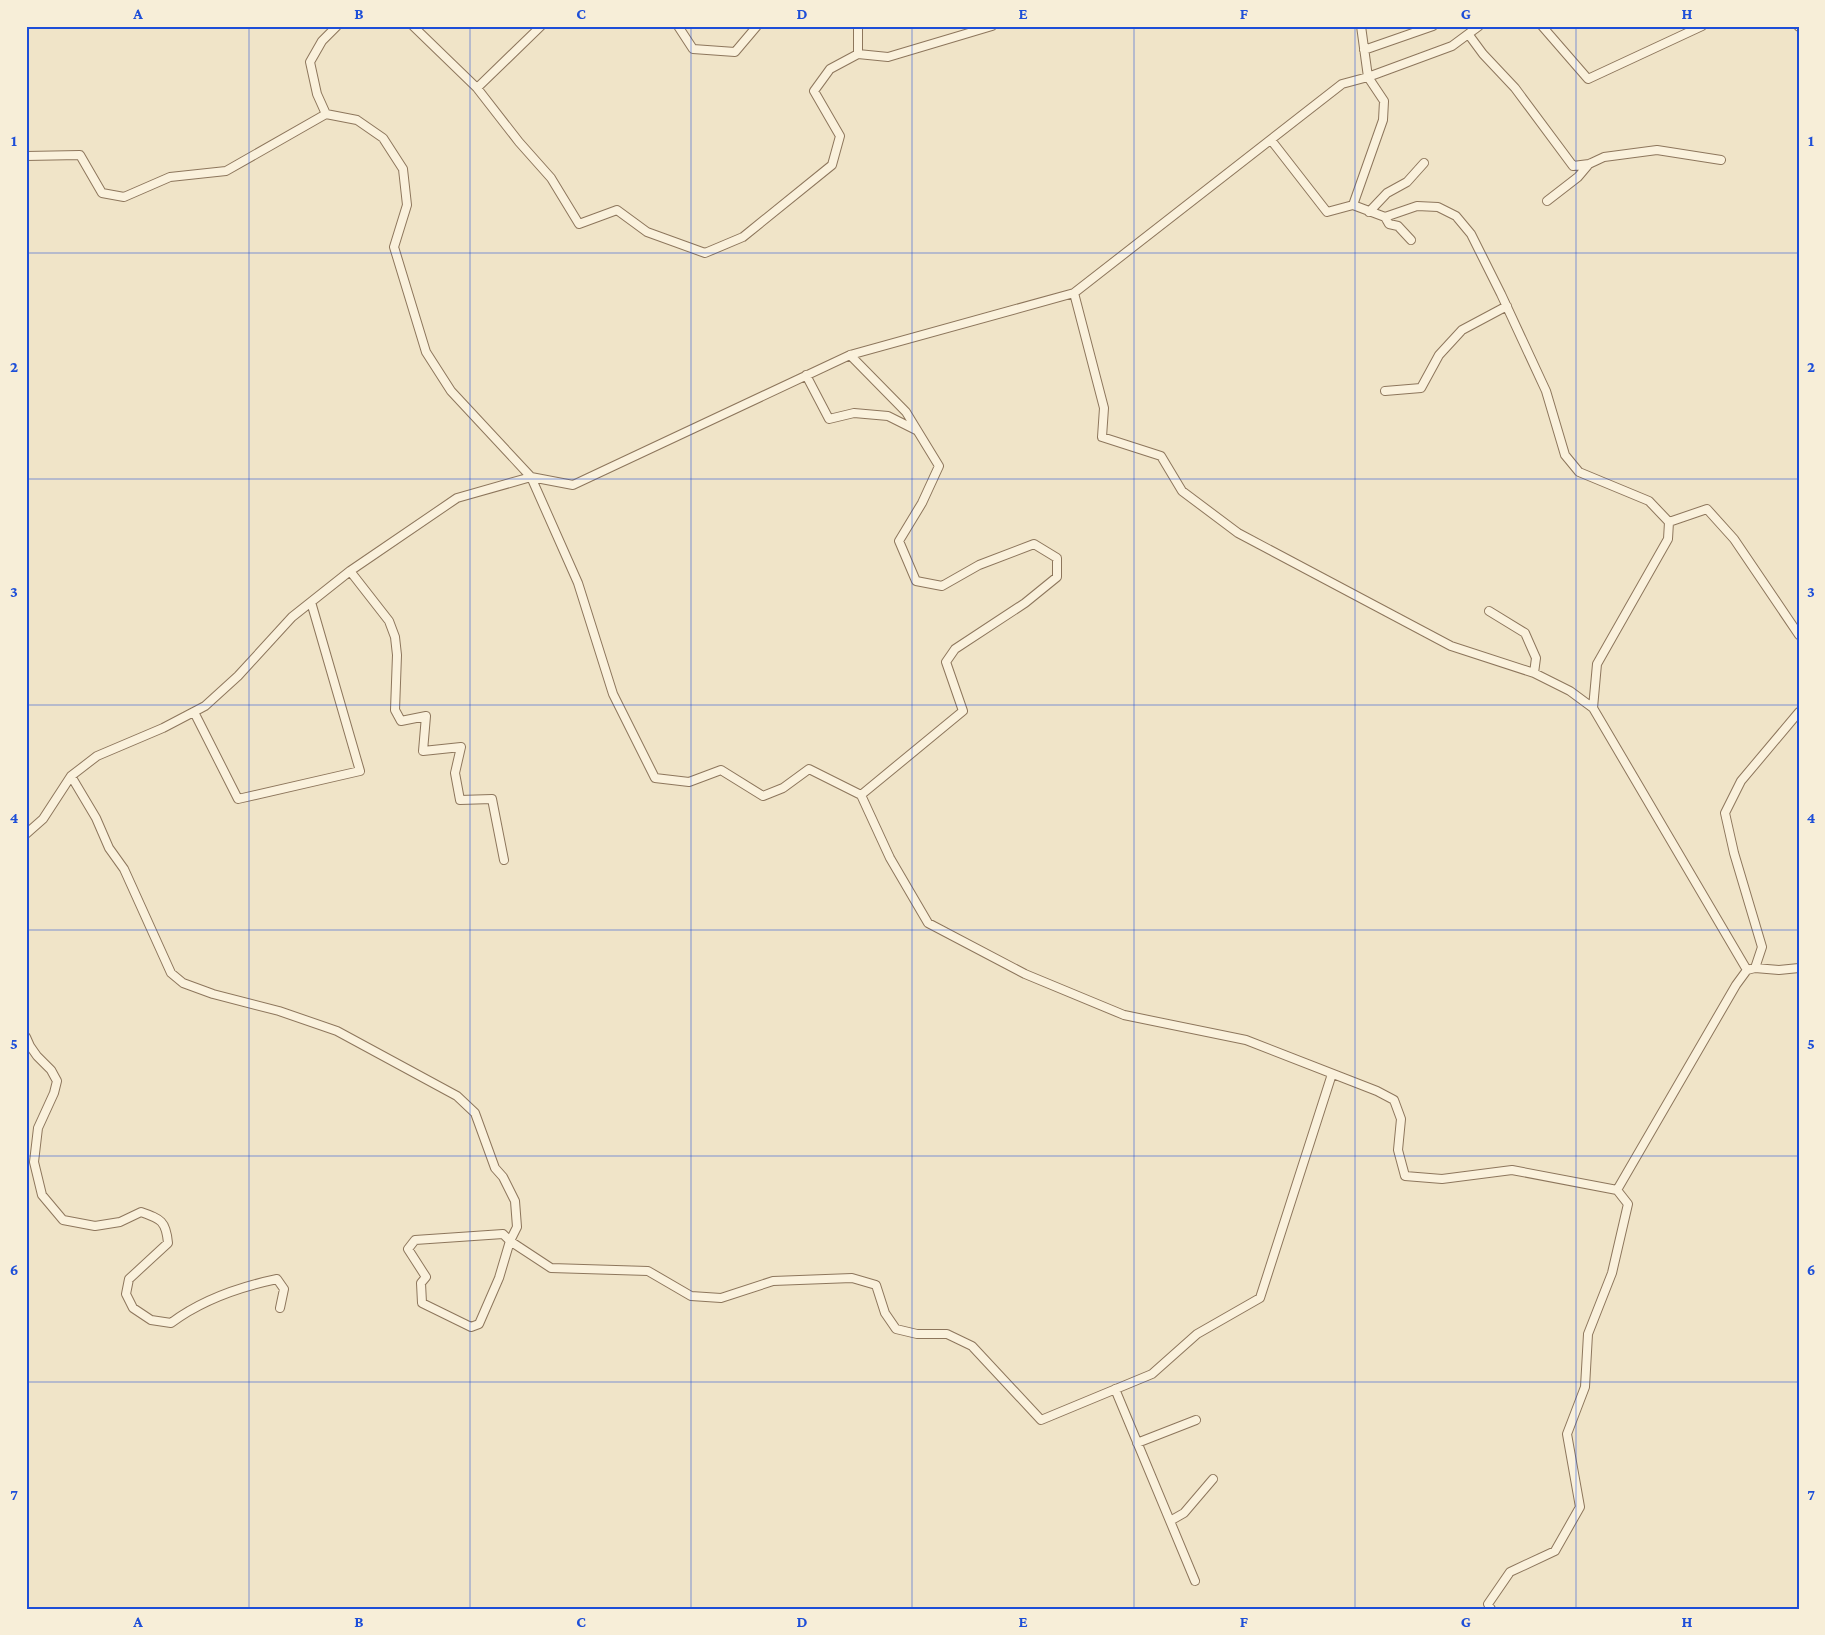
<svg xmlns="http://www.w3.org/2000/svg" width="1825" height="1635" viewBox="0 0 1825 1635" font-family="'Crimson Pro',serif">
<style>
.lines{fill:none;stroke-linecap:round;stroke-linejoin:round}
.minor-casing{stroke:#8d765c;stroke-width:10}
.minor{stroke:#faf1dc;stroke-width:8}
.grid{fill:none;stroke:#1d4ed8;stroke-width:1;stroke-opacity:0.55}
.neatline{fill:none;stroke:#1d4ed8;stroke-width:2}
.grid-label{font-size:16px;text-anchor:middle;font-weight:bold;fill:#1d4ed8}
</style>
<rect width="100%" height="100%" fill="#f0e4c8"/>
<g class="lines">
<g class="minor-casing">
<path id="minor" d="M 413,26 L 477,88 L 519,142 L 551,178 L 579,224 L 617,210 L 647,232 L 705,253 L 743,237 L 832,165 L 840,136 L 814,91 L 830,69 L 858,54 L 888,57 L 992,26
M 678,26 L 693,49 L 735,52 L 757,26
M 1361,26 L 1368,77 L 1384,101 L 1383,120 L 1353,205 L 1385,217 L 1417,206 L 1438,207 L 1456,216 L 1471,234 L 1501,294 L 1546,391 L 1565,455 L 1579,472 L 1649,501 L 1669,522 L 1668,539 L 1597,664 L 1593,708
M 1542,26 L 1588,79 L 1702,26
M 1798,26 L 1799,27
M 1469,35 L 1483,54 L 1515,88 L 1573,166 L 1589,164 L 1604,157 L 1657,150 L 1721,160
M 1364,50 L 1433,26
M 858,54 L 858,26
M 477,88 L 541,26
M 326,114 L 317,94 L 310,62 L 322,41 L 337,26
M 1271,140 L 1327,212 L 1353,205
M 26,156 L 80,155 L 102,193 L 124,197 L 170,177 L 226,171 L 326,114 L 357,120 L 383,138 L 403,169 L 407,205 L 394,247 L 426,352 L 451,391 L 531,477 L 578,583 L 613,694 L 655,778 L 689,782 L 721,770 L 763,796 L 783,788 L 809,769 L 861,795 L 890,858 L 928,923 L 1025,974 L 1124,1015 L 1246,1040 L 1377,1091 L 1394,1100 L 1401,1119 L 1398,1150 L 1405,1176 L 1442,1179 L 1512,1170 L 1617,1190 L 1628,1204 L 1612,1273 L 1588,1334 L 1585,1387 L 1567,1434 L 1580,1507 L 1555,1551 L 1510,1572 L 1488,1604 L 1491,1609
M 1547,201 L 1578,177 L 1589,164
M 1369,212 L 1387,193 L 1407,182 L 1424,163
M 1385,217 L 1389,224 L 1398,226 L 1411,240
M 1074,293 L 1104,408 L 1102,437 L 1161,456 L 1182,491 L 1238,533 L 1451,646 L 1534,673 L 1570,691 L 1593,708 L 1747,970
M 850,355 L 906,412 L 939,466 L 922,503 L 899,541 L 916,581 L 942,586 L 979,565 L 1034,544 L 1057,558 L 1057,577 L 1025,603 L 955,649 L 946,662 L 963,711 L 861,795
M 806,375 L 829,419 L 854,413 L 888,416 L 916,430
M 1385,391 L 1421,388 L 1439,355 L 1462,330 L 1507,306
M 1669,522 L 1707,509 L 1734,539 L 1799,635
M 350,571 L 389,621 L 395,637 L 397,655 L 395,710 L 401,721 L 426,716 L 423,751 L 461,747 L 455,773 L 460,800 L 492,799 L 504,860
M 1489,611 L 1525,633 L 1536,658 L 1534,673
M 194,712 L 238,799 L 360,771 L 311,602
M 71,776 L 96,818 L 109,848 L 124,869 L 171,973 L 183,983 L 213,994 L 279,1011 L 337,1031 L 457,1096 L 475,1113 L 495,1168 L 503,1177 L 515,1201 L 517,1227 L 510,1241 L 551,1268 L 648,1271 L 691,1296 L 721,1298 L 773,1281 L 852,1278 L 876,1285 L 885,1313 L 896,1329 L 917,1334 L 947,1334 L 972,1346 L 1041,1420 L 1152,1374 L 1197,1334 L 1260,1298 L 1332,1074
M 26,834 L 43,819 L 71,776 L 97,756 L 163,728 L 205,706 L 238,676 L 292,617 L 350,571 L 457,498 L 531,477 L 573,485 L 850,355 L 1074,293 L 1342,84 L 1368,77 L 1452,46 L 1479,26
M 1755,968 L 1762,947 L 1734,853 L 1725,813 L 1741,781 L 1799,712
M 26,1037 L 30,1046 L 37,1056 L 51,1070 L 57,1081 L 54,1093 L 38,1128 L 34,1162 L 42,1195 L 63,1220 L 95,1226 L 120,1222 L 141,1212 C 161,1219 166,1221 168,1243 L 129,1279 L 126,1294 L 133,1308 L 151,1320 L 171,1323 C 203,1299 239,1287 277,1279 L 284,1289 L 280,1308
M 1617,1190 L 1736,985 L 1747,970 L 1755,968 L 1779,970 L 1799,968
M 503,1234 L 510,1241 L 499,1278 L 479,1324 L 471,1327 L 422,1303 L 421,1283 L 426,1277 L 408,1249 L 415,1240 Z
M 1115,1389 L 1195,1581
M 1137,1443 L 1196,1420
M 1170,1521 L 1184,1513 L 1213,1479"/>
</g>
<use href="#minor" class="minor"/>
</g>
<path class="grid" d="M 249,26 L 249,1609M 470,26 L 470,1609M 691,26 L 691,1609M 912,26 L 912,1609M 1134,26 L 1134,1609M 1355,26 L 1355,1609M 1576,26 L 1576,1609M 26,253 L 1799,253M 26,479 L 1799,479M 26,705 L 1799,705M 26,930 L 1799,930M 26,1156 L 1799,1156M 26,1382 L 1799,1382"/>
<rect width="1825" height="1635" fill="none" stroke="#f7eed8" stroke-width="55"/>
<rect x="28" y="28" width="1770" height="1580" class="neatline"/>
<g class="grid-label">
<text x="138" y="19">A</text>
<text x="359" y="19">B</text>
<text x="581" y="19">C</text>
<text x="802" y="19">D</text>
<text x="1023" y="19">E</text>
<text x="1244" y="19">F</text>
<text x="1466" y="19">G</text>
<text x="1687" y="19">H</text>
<text x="14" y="146">1</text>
<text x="1811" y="146">1</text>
<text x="14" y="372">2</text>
<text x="1811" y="372">2</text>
<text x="14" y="597">3</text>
<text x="1811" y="597">3</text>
<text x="14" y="823">4</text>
<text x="1811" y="823">4</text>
<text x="14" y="1049">5</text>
<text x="1811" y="1049">5</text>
<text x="14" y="1275">6</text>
<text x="1811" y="1275">6</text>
<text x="14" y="1500">7</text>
<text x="1811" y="1500">7</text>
<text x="138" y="1627">A</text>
<text x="359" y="1627">B</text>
<text x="581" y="1627">C</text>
<text x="802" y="1627">D</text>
<text x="1023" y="1627">E</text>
<text x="1244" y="1627">F</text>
<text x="1466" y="1627">G</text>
<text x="1687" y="1627">H</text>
</g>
</svg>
